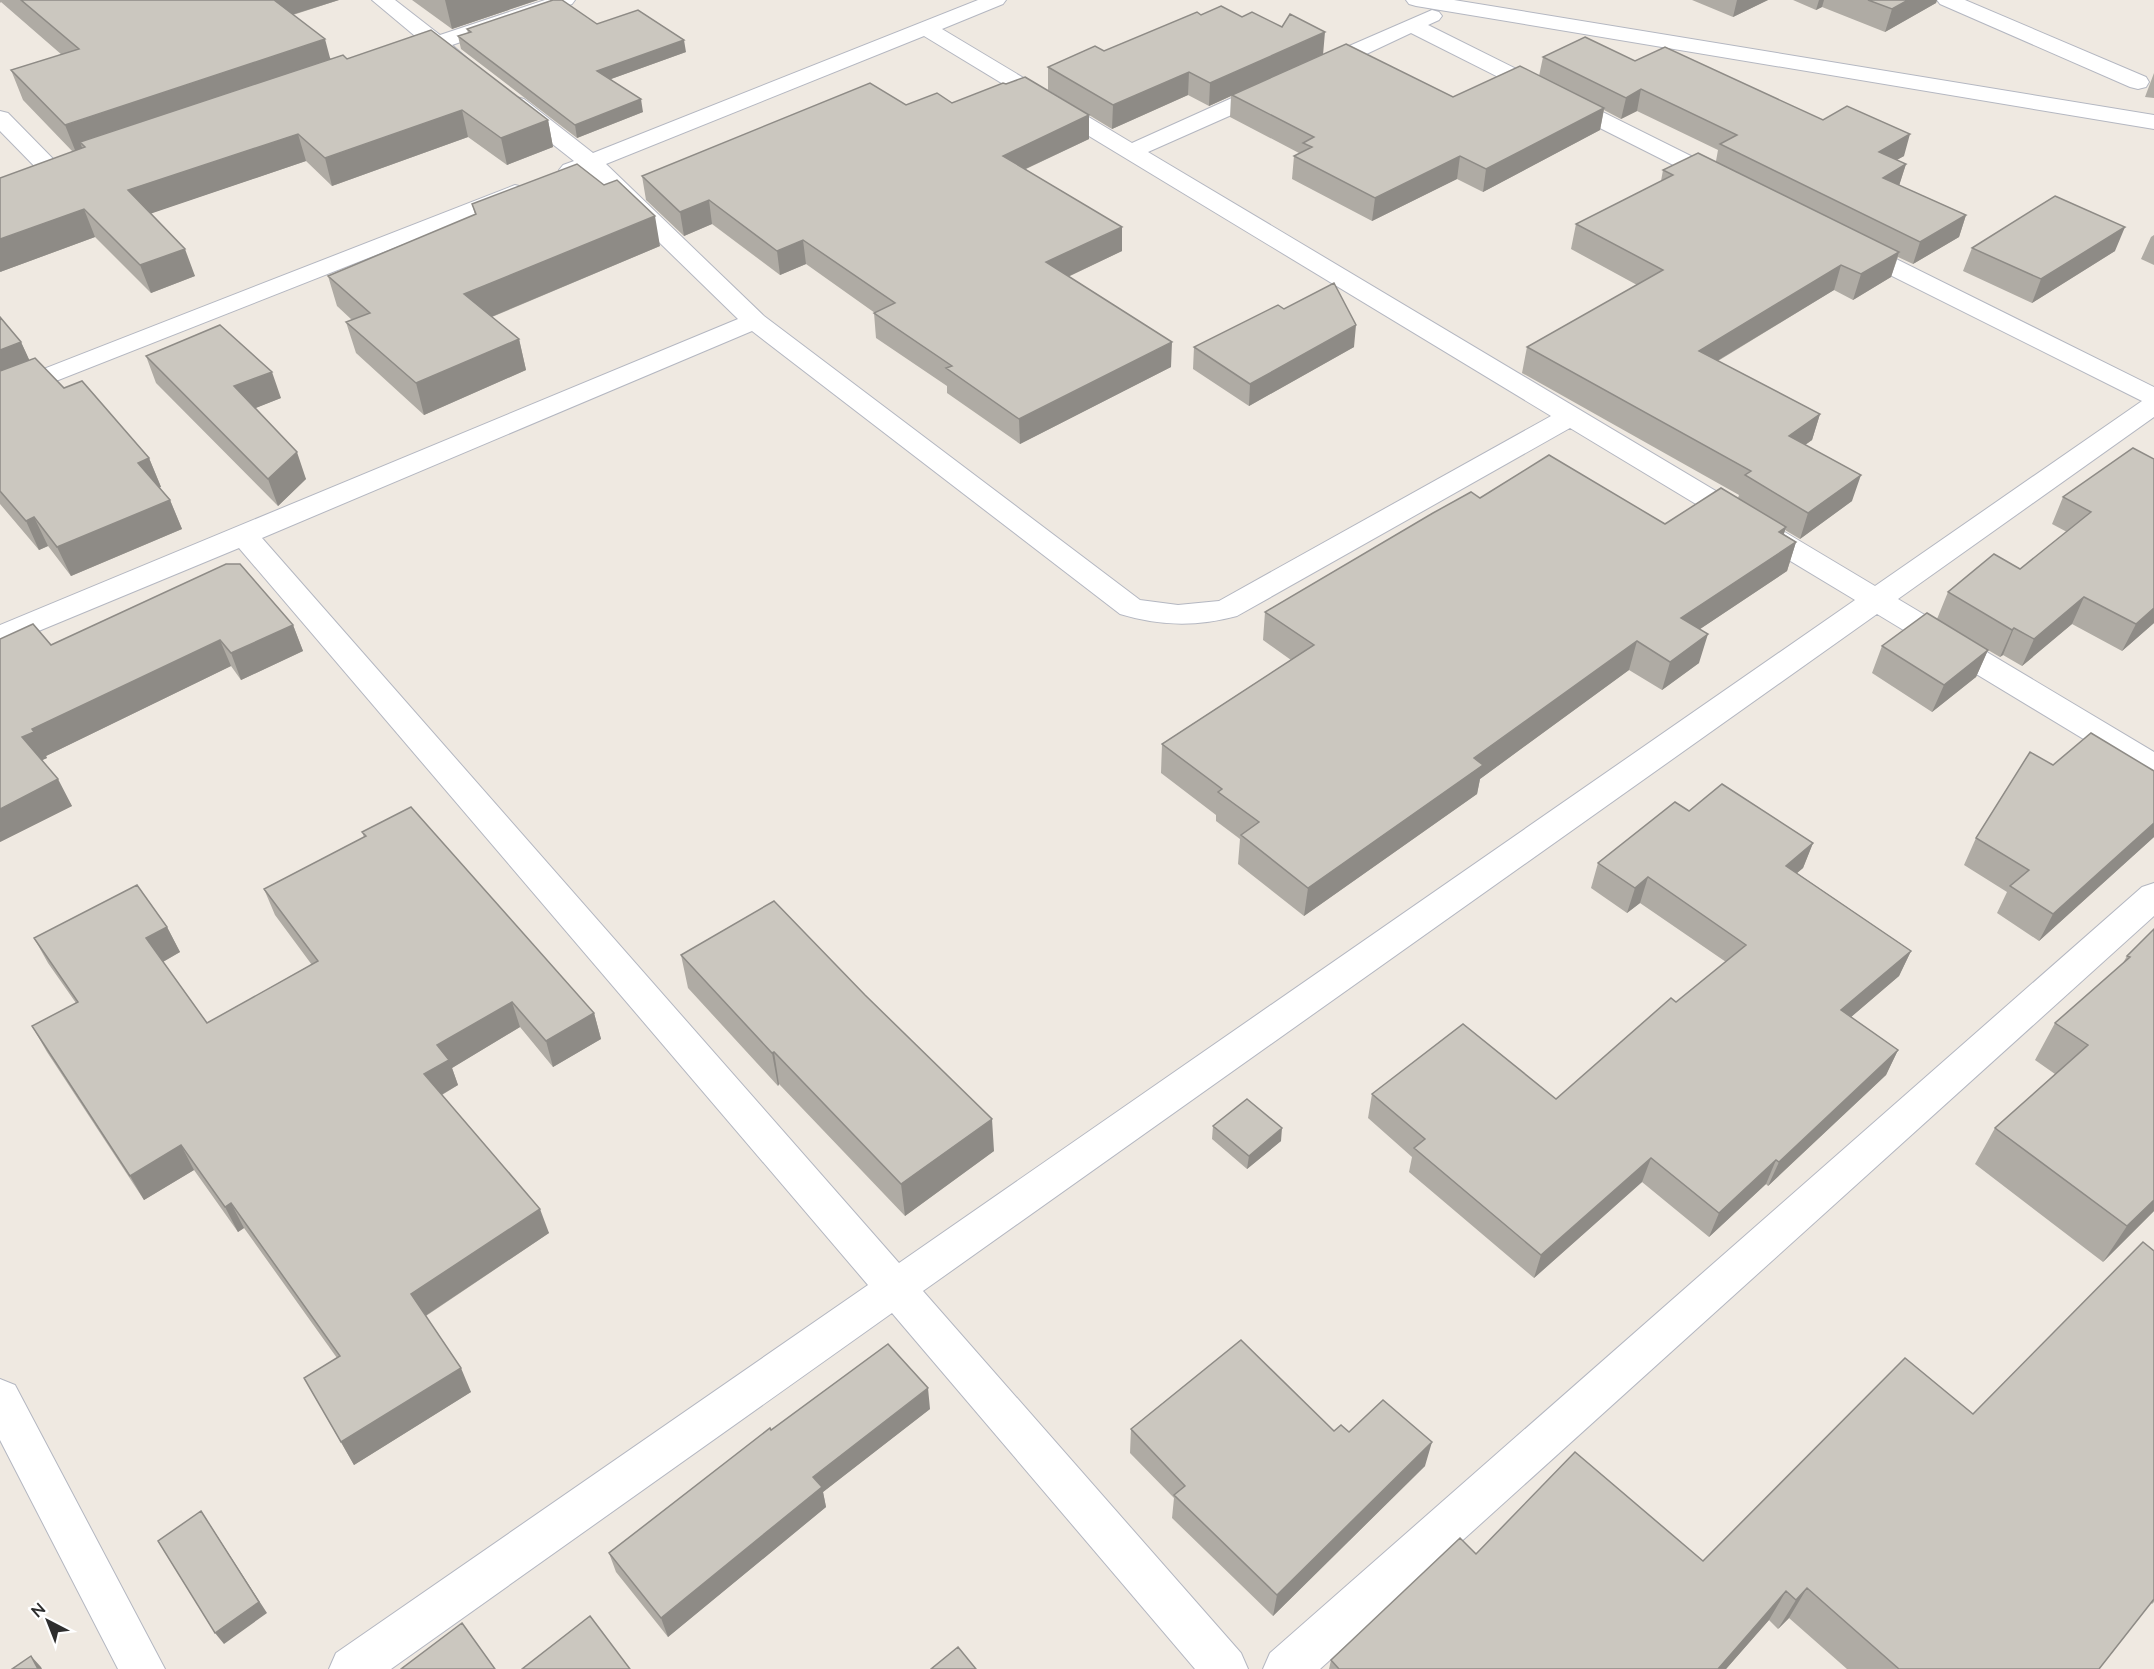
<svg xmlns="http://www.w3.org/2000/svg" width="2154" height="1669" viewBox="0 0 2154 1669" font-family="Lato,sans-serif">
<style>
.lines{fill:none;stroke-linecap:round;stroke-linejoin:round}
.minor-casing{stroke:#b4b7c1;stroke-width:2}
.minor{fill:#fff;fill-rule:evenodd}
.wall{fill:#afaba4}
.shaded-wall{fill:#8e8b86}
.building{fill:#cbc7bf;stroke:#8e8b86;stroke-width:1.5}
</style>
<rect width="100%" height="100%" fill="#efe9e1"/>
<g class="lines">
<g class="minor-casing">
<path id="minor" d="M 372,0 L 395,0 L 440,35 L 545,0 L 575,0 L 572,4 L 452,45 L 469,60 L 466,65 C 451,68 444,60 434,51 L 422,54 L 414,53 L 411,48 L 414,43 L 421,41 Z
M 978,0 L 1006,0 L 1003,4 L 942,29 L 1132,143 L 1263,84 L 1271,82 L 1279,84 L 1282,89 L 1279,94 L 1148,152 L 1875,586 L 2142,401 L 1846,253 L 1843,248 L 1846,243 L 1855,241 L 1864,243 L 2154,387 L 2154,417 L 1898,599 L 2154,752 L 2154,778 L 2143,775 L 1877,614 L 923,1291 L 1241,1653 L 1248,1669 L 1195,1669 L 892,1313 L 391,1669 L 329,1669 L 336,1653 L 868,1285 L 239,548 L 0,647 L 0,625 L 738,319 L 587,172 L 571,177 L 563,175 L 559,170 L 563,165 L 574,161 L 508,109 L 505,104 L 508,99 L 516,97 L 524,99 L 593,153 ZM 924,36 L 1551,416 L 1219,601 L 1178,605 L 1140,600 L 764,316 L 606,164 ZM 752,331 L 1120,614 C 1160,626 1196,627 1237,616 L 1570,428 L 1855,600 L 899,1263 L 262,538 Z
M 1406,0 L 1454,0 L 2154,115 L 2154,129 L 1416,6 L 1409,4 Z
M 1937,0 L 1965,0 L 2146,77 L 2149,82 L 2146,87 L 2138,89 L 2130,87 L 1940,4 Z
M 1432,10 L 1439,12 L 1442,16 L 1439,20 L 1428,25 L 1729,175 L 1733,180 L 1729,185 L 1721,187 L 1713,185 L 1411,33 L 1326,73 L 1318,74 L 1310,73 L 1307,68 L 1310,63 Z
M 0,111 L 8,113 L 62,168 L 66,173 L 62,178 L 54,180 L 46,178 L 0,131 Z
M 515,185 L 523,187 L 527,192 L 523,197 L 0,403 L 0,386 Z
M 2154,883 L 2154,916 L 1320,1669 L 1263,1669 L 1270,1653 L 2142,887 Z
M 0,1379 L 15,1385 L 165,1669 L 118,1669 L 0,1440 Z"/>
</g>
<use href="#minor" class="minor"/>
</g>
<path class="wall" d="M 0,0 L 339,0 L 293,15 L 331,59 L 347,59 L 548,120 L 553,147 L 507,165 L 468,137 L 332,186 L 306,161 L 151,213 L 195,276 L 151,293 L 95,237 L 0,272 L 73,152 L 23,100 L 11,70 L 62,55 L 1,2 L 0,3 Z
M 412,0 L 538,0 L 452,29 Z
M 1692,0 L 1768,0 L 1733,17 Z
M 1793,0 L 1937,0 L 1936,3 L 1885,32 L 1822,7 L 1816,10 Z
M 1201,15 L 1453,97 L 1539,76 L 1543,57 L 1635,61 L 1823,120 L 1904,156 L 1896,160 L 1906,164 L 1899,185 L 1966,215 L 1959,237 L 1913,264 L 1898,257 L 1891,277 L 1853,300 L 1834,290 L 1718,361 L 1820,414 L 1812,440 L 1805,445 L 1852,501 L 1800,539 L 1785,530 L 1784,534 L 1796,542 L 1787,571 L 1700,629 L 1699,663 L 1662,690 L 1629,670 L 1480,779 L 1477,794 L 1304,916 L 1238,864 L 1240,839 L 1216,821 L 1216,815 L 1161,773 L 1162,744 L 1291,660 L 1263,640 L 1265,612 L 1480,498 L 1665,524 L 1738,498 L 1739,495 L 1522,373 L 1527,347 L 1637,285 L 1571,249 L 1576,224 L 1661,181 L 1663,170 L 1716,161 L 1718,150 L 1637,111 L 1621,119 L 1604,110 L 1600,130 L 1483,192 L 1457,179 L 1372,221 L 1292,179 L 1294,156 L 1299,153 L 1230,117 L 1231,96 L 1209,106 L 1188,95 L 1112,129 L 1048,90 L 1048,67 L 1104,51 Z
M 597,24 L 686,52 L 611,79 L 643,112 L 577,138 L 461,49 L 458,36 L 468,33 L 467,29 Z
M 2154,73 L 2154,98 L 2145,97 Z
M 1006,84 L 1089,115 L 1089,139 L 1026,169 L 1122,251 L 1068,277 L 1171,367 L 1020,444 L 947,393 L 947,386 L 876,338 L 874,313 L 875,313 L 806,264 L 780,275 L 712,224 L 684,236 L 646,200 L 642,176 L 906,105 L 952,103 Z
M 472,204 L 660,246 L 492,317 L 519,339 L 526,370 L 424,415 L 356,353 L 346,322 L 352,320 L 337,306 L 328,276 L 475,215 Z
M 2154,235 L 2154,265 L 2141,259 L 2151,237 Z
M 1972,248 L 2115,251 L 2032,303 L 1963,271 Z
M 0,317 L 21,342 L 29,360 L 149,458 L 161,487 L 159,487 L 170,500 L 182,529 L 71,576 L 48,546 L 39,550 L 0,504 Z
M 1194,347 L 1354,347 L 1249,406 L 1193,369 Z
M 146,356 L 281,398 L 255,408 L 306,479 L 278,506 L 156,383 Z
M 2154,459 L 2154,623 L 2122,651 L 2072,624 L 2022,666 L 2003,655 L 2000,657 L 1988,650 L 1976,677 L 1932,712 L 1872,673 L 1882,646 L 1980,645 L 1937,619 L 1948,592 L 2020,569 L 2067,532 L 2052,524 L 2063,497 Z
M 293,625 L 303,651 L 241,680 L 231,666 L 46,756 L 47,758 L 42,760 L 72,806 L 0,842 L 51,645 Z
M 2053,765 L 2154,771 L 2154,837 L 2039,941 L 1997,913 L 2007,892 L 1964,865 L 1976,838 Z
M 1689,811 L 1813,843 L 1803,868 L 1797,873 L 1911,951 L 1899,976 L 1851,1017 L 1898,1050 L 1886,1075 L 1768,1186 L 1766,1184 L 1709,1237 L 1642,1182 L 1534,1278 L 1409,1172 L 1412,1157 L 1368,1118 L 1372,1094 L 1556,1099 L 1726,962 L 1640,903 L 1627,913 L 1591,888 L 1598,863 Z
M 362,832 L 594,1013 L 601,1039 L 553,1067 L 520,1027 L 452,1068 L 458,1085 L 442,1095 L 549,1233 L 426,1316 L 471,1392 L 354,1465 L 304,1378 L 337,1358 L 244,1228 L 238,1232 L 194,1170 L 144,1200 L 47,1052 L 32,1026 L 76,1003 L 48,963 L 34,938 L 167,927 L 180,952 L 163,962 L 207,1023 L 312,965 L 275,915 L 264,889 L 364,837 Z
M 2154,929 L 2154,1211 L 2103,1262 L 1975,1164 L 1995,1128 L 2055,1074 L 2035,1060 L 2055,1023 L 2123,963 L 2127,956 Z
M 681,955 L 994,1151 L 905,1216 L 779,1084 L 778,1086 L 688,988 Z
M 1213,1126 L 1281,1141 L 1247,1169 L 1212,1139 Z
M 2154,1251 L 2154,1602 L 2152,1604 L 2151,1603 L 2099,1669 L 1847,1669 L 1789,1618 L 1778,1629 L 1769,1620 L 1726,1669 L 1329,1669 L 1331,1660 L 1476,1554 L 1703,1561 L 1973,1414 Z
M 930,1409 L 823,1492 L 826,1507 L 668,1637 L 616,1572 L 609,1553 L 771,1430 Z
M 1131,1429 L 1334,1431 L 1349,1432 L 1425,1466 L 1273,1616 L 1172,1518 L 1174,1498 L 1130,1453 Z"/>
<path class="shaded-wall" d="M 265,0 L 339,0 L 272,21 Z
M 445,0 L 538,0 L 452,29 Z
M 1737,0 L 1768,0 L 1733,17 Z
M 1819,0 L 1824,0 L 1822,7 L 1816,10 Z
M 1908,0 L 1937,0 L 1936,3 L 1885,32 L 1892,9 Z
M 1325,32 L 1323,55 L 1232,95 L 1231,96 L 1209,106 L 1210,83 Z
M 325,39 L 333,69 L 85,147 L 80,142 L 84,153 L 77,155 L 65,125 Z
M 684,40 L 686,52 L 600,83 L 597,71 Z
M 1189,72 L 1188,95 L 1112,129 L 1113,105 Z
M 1641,89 L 1637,111 L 1621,119 L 1626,98 Z
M 641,99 L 643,112 L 577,138 L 575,125 Z
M 1604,108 L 1600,130 L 1483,192 L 1486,169 Z
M 462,110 L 468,137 L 332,186 L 325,158 Z
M 1089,115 L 1089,139 L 1004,179 L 1003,156 Z
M 548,120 L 553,147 L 507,165 L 501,138 Z
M 298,134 L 306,161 L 138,218 L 128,190 Z
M 1910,134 L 1904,156 L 1872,174 L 1879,152 Z
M 1460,156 L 1457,179 L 1372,221 L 1375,198 Z
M 1906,164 L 1899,186 L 1883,178 Z
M 709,200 L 712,224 L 684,236 L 680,212 Z
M 84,209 L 95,237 L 0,272 L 0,239 Z
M 1966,215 L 1959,237 L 1913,264 L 1920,242 Z
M 655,216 L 660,246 L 472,325 L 464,294 Z
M 1122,227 L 1122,251 L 1046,287 L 1046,262 Z
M 2125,227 L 2115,251 L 2032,303 L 2041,279 Z
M 803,240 L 806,264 L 780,275 L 777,251 Z
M 185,249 L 195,276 L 151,293 L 140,265 Z
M 1899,252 L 1891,277 L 1853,300 L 1861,274 Z
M 1841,265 L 1834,290 L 1692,376 L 1699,351 Z
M 1356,325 L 1354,347 L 1249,406 L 1250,384 Z
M 519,339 L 526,370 L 424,415 L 416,383 Z
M 21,342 L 34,370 L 0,384 L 0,350 Z
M 1172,342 L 1171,367 L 1020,444 L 1019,419 Z
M 272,372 L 281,398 L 243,413 L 234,386 Z
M 1820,414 L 1812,440 L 1781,462 L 1789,436 Z
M 297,452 L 306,479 L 278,506 L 268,479 Z
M 149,458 L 161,487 L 150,491 L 138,463 Z
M 1861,475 L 1852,501 L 1800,539 L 1808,513 Z
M 170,500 L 182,529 L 71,576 L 57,547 Z
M 34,517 L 48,546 L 39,550 L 26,521 Z
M 1786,527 L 1777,555 L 1796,542 L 1787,571 L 1673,647 L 1681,618 L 1779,532 Z
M 2084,597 L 2072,624 L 2022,666 L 2034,639 Z
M 2154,608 L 2154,623 L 2122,651 L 2136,624 Z
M 293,625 L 303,651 L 241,680 L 231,653 Z
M 2014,628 L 2003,655 L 2000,657 L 2012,630 Z
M 1708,634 L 1699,663 L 1662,690 L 1670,662 Z
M 220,640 L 231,666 L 46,756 L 47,758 L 36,763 L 22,737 L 32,729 Z
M 1637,641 L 1629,670 L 1480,779 L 1477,794 L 1304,916 L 1308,888 L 1474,758 Z
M 1988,650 L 1976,677 L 1932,712 L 1944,685 Z
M 58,779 L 72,806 L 0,842 L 0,809 Z
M 2154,823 L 2154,837 L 2039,941 L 2053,914 Z
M 1813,843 L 1803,868 L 1776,891 L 1786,866 Z
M 1648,877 L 1640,903 L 1627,913 L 1635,888 Z
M 167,927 L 180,952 L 159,964 L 146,938 Z
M 1911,951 L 1899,976 L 1830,1035 L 1841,1010 Z
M 512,1002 L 520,1027 L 452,1068 L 458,1085 L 434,1099 L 424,1074 L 437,1045 Z
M 594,1013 L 601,1039 L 553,1067 L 546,1041 Z
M 1898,1050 L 1886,1075 L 1768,1186 L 1779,1162 Z
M 774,1052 L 779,1084 L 778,1086 L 772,1053 Z
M 992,1119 L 994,1151 L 905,1216 L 901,1184 Z
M 1282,1128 L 1281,1141 L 1247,1169 L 1249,1156 Z
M 181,1145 L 194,1170 L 144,1200 L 130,1176 Z
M 1651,1158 L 1642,1182 L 1534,1278 L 1541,1255 Z
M 1776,1160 L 1766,1184 L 1709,1237 L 1719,1213 Z
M 2154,1200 L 2154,1211 L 2103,1262 L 2127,1226 Z
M 231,1203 L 244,1228 L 238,1232 L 225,1207 Z
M 540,1209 L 549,1233 L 422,1318 L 411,1294 Z
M 461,1368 L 471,1392 L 354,1465 L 341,1442 Z
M 928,1388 L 930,1409 L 823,1492 L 826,1507 L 668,1637 L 661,1618 L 813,1477 Z
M 1432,1442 L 1425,1466 L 1273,1616 L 1277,1595 Z
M 201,1511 L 267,1613 L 224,1644 L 215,1633 Z
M 1807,1588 L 1789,1618 L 1778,1629 L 1796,1600 Z
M 1786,1591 L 1769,1620 L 1726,1669 L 1718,1669 Z
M 31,1656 L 41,1667 L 42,1669 L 38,1669 Z"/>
<path class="building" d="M 21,0 L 274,0 L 325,39 L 65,125 L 11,70 L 79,49 Z
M 553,0 L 562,0 L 597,24 L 638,10 L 684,40 L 597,71 L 641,99 L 575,125 L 458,36 L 471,32 L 467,29 Z
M 1868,0 L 1908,0 L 1892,9 Z
M 1221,6 L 1242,17 L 1252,12 L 1282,27 L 1290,14 L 1325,32 L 1210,83 L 1189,72 L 1113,105 L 1048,67 L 1095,46 L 1104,51 L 1197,12 L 1201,15 Z
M 431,30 L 548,120 L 501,138 L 462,110 L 325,158 L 298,134 L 128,190 L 185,249 L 140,265 L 84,209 L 0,239 L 0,178 L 85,147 L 80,142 L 343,55 L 347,59 Z
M 1585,37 L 1635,61 L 1665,47 L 1823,120 L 1847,106 L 1910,134 L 1879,152 L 1906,164 L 1883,178 L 1966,215 L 1920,242 L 1720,144 L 1737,135 L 1641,89 L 1626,98 L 1543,57 Z
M 1346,44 L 1453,97 L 1520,66 L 1604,108 L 1486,169 L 1460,156 L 1375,198 L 1294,156 L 1312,147 L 1303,143 L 1314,137 L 1232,95 Z
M 1025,77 L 1089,115 L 1003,156 L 1122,227 L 1046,262 L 1172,342 L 1019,419 L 946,368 L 952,366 L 874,313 L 895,303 L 803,240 L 777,251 L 709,200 L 680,212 L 642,176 L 870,83 L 906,105 L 937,93 L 952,103 L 1003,83 L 1006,84 Z
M 1698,153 L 1899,252 L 1861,274 L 1841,265 L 1699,351 L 1820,414 L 1789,436 L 1861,475 L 1808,513 L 1745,475 L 1751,471 L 1527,347 L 1663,270 L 1576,224 L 1673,175 L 1663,170 Z
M 577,164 L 604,185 L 617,180 L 655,216 L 464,294 L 519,339 L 416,383 L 346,322 L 370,313 L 328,276 L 476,214 L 472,204 Z
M 2055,196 L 2125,227 L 2041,279 L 1972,248 Z
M 1334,283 L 1356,325 L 1250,384 L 1194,347 L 1278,305 L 1284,309 Z
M 0,317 L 21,342 L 0,350 Z
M 220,325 L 272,372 L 234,386 L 297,452 L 268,479 L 146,356 Z
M 35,358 L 64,388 L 82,381 L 149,458 L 138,463 L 170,500 L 57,547 L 34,517 L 26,521 L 0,491 L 0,371 Z
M 2133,448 L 2154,459 L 2154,608 L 2136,624 L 2084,597 L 2034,639 L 2014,628 L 2012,630 L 1948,592 L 1994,554 L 2020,569 L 2091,512 L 2063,497 Z
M 1549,455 L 1665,524 L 1721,488 L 1786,527 L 1779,532 L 1796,542 L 1681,618 L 1708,634 L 1670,662 L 1637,641 L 1474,758 L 1483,765 L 1308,888 L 1241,835 L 1259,822 L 1218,792 L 1222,789 L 1162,744 L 1314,645 L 1265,612 L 1433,513 L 1471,492 L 1480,498 Z
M 226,564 L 240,564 L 293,625 L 231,653 L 220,640 L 32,729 L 34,732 L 22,737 L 58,779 L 0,809 L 0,639 L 33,624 L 51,645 Z
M 1927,613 L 1988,650 L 1944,685 L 1882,646 Z
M 2091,733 L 2154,771 L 2154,823 L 2053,914 L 2010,886 L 2029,870 L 1976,838 L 2030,752 L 2053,765 Z
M 1722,784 L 1813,843 L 1786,866 L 1911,951 L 1841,1010 L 1898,1050 L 1779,1162 L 1776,1160 L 1719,1213 L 1651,1158 L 1541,1255 L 1414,1148 L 1425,1139 L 1372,1094 L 1463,1024 L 1556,1099 L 1671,998 L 1676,1002 L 1746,945 L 1648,877 L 1635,888 L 1598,863 L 1675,802 L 1689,811 Z
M 411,807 L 594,1013 L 546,1041 L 512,1002 L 437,1045 L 449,1060 L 424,1074 L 540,1209 L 411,1294 L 461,1368 L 341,1442 L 304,1378 L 340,1356 L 231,1203 L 225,1207 L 181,1145 L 130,1176 L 32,1026 L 78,1002 L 34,938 L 137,885 L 167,927 L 146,938 L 207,1023 L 318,961 L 264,889 L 366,836 L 362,832 Z
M 774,901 L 865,995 L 992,1119 L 901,1184 L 774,1052 L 772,1053 L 681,955 Z
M 2154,929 L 2154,1200 L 2127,1226 L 1995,1128 L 2088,1045 L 2055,1023 L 2130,957 L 2127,956 Z
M 1247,1099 L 1282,1128 L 1249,1156 L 1213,1126 Z
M 2143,1242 L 2154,1251 L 2154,1599 L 2099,1669 L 1899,1669 L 1807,1588 L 1796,1600 L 1786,1591 L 1718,1669 L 1339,1669 L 1331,1660 L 1460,1538 L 1476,1554 L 1575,1452 L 1703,1561 L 1905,1358 L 1973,1414 Z
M 1241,1340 L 1334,1431 L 1341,1425 L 1349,1432 L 1383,1400 L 1432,1442 L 1277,1595 L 1174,1495 L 1185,1486 L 1131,1429 Z
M 888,1344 L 928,1388 L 813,1477 L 822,1487 L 661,1618 L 609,1553 L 770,1428 L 771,1430 Z
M 201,1511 L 259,1602 L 215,1633 L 158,1541 Z
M 590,1616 L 630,1669 L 522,1669 Z
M 462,1623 L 495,1669 L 401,1669 Z
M 958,1647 L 976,1669 L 931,1669 Z
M 31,1656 L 38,1669 L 12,1669 Z"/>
<g transform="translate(48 1621) rotate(318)" stroke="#ffffff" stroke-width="4.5" paint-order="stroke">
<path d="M0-4.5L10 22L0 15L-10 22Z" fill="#2e2e2e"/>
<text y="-9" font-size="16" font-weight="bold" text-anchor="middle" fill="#2e2e2e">N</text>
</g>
</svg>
